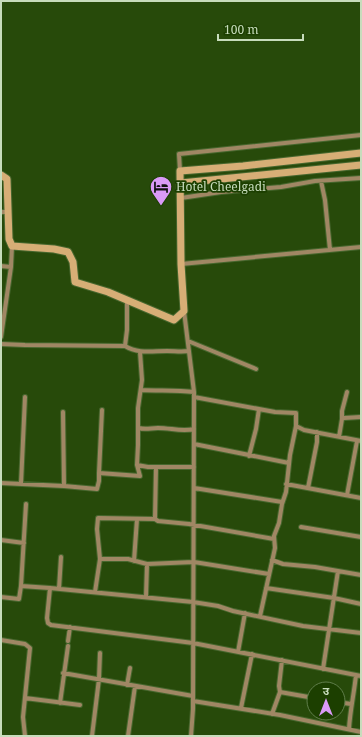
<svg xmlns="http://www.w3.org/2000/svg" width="362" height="737" viewBox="0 0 362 737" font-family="'Noto Serif','Noto Sans Devanagari',serif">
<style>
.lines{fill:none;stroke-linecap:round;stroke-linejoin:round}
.street-casing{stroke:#47672e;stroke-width:6}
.secondary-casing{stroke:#47672e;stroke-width:9}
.street{stroke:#a08764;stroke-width:4}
.secondary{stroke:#d7ae76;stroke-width:7}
.labels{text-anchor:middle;stroke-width:3.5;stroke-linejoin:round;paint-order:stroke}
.poi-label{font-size:12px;fill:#c7dcbc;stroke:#1c3f00;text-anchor:start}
</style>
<rect width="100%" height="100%" fill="#274a0a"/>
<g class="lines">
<g class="street-casing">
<path id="street" d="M 180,171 L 179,154 L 361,135
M 321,181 L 325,200 L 330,250
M 181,198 L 221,192 L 281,187 L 315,181 L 361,178
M 1,212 L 8,212
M 181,264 L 361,247
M 1,266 L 11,267 L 12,246
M 127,300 L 127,330 L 125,346 C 138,354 152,351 167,351 C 175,351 181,352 189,351
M 184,311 L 194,392 L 193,709 L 191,736
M 1,337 L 11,267
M 188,341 L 256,369
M 1,344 L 25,345 L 125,346
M 141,390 C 159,391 176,390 194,392
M 194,397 L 275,412 L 296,413 L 296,426 L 290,455 L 286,492 L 282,504 L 279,523 L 274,536 L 275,548 L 260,616
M 63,412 L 64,486
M 342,419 L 342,411 L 347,392
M 296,426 L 304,430 L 361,441
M 139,428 C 145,430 151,428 158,428 C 171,428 182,432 194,429
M 339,437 L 342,419 L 344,418 L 361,417
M 194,444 L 289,463
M 249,456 L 256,429 L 259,409
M 137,465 L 148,467 L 194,467
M 99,473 L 102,410
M 1,483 L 64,486 L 97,489 L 99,481 L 99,473 L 140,476 L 137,465 L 138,445 L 138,408 L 142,380 L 140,352
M 21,484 L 25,397
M 286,484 L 361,498
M 194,488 L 282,502
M 308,488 L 317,442 L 317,432
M 347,495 L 357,441
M 26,504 L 21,586 L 50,588
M 155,519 L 156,467
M 301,527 L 361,537
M 1,540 L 24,543
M 100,559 L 128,559 L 147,564 L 194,562 L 269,574
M 272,560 L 283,564 L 315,567 L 361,575
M 134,561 L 137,519
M 266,588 L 334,598 L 361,604
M 59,589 L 61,557
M 95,592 L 100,559 L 97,529 L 98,518 L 155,519 L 158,521 L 189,524 L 274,539
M 1,597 L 19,599 L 21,586
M 146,597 L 147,564
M 361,633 L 303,626 L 233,611 L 218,606 L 193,602 L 50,588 L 47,618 L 48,623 L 51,625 L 193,643 L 361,676
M 1,640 L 25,644 L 30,648 L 23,717 L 25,736
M 68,641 L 70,627
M 238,652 L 245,613
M 323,669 L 338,571
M 63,673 L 193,696
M 127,685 L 130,668
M 280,692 L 314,698
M 25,698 L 80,705
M 193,701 L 280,715 L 361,732
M 338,702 L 351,704
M 60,703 L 68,646
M 241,708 L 252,654
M 272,714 L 280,692 L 279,686 L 282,660
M 349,729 C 350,711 354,694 356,675
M 92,736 L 99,679 L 100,653
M 128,736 L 135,686"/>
</g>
<g class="secondary-casing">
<path id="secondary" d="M 1,175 L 7,179 L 9,239 L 12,246 L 54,249 L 68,252 L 73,262 L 75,282 L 108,292 L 174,320 L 184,311 L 181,264 L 180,171 L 243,166 L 361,153
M 181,183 L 361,165"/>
</g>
<use href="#street" class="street"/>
<use href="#secondary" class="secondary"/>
</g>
<defs>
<g id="hotel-pin" transform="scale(1.15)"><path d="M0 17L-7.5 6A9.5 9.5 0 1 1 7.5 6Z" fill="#da9af7" stroke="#1c3f00"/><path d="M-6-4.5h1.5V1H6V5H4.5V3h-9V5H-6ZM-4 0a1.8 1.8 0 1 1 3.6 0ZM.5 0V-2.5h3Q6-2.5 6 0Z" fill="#111"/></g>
</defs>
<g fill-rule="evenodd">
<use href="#hotel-pin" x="161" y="187"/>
</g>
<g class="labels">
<g class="poi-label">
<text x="176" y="191">Hotel Cheelgadi</text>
</g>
</g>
<rect width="362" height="737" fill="none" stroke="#c7dcbc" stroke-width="4"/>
<g transform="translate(326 701)"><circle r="19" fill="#1c3f00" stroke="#607e4b"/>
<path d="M0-3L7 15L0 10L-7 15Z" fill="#da9af7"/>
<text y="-6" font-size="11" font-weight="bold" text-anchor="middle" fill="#c7dcbc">उ</text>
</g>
<path d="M218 34v6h85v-6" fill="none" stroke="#c7dcbc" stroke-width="2"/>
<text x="224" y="34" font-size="12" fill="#c7dcbc" stroke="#1c3f00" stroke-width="3" paint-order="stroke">100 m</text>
</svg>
